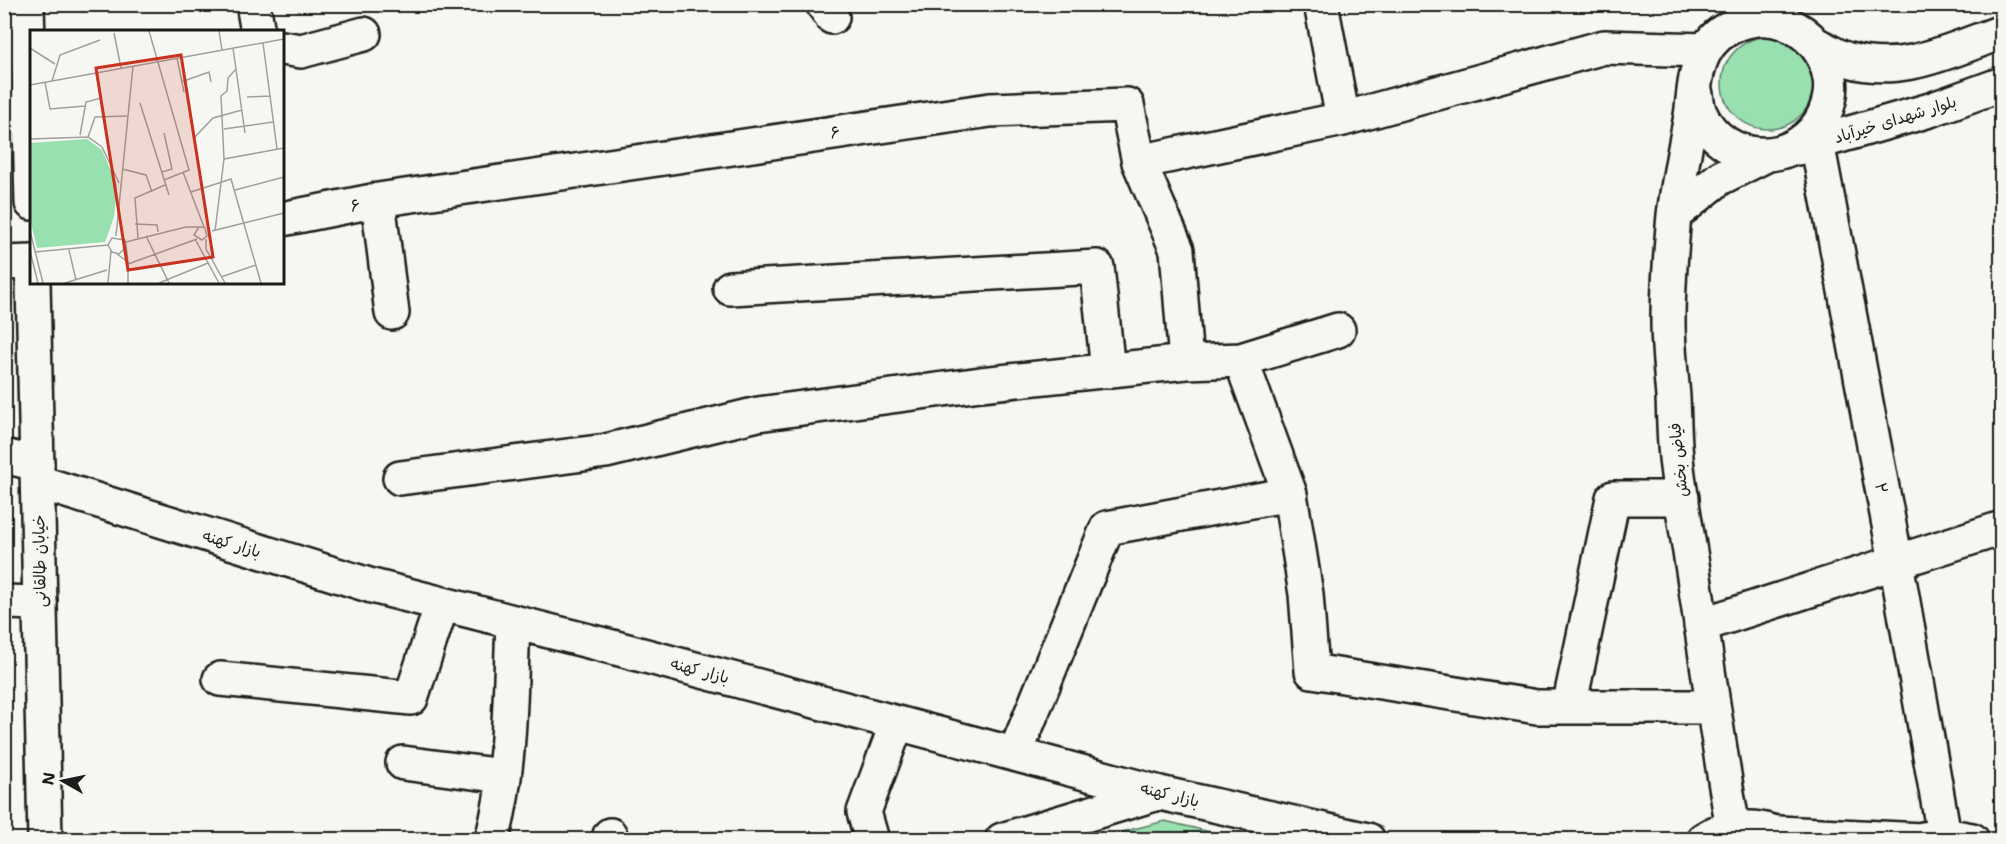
<svg xmlns="http://www.w3.org/2000/svg" width="2006" height="844" viewBox="0 0 2006 844" font-family="'Shantell Sans','Playpen Sans Arabic',sans-serif">
<style>
.green{fill:#98e0af;stroke:#5a7e66;stroke-width:1.5}
.lines{fill:none;stroke-linecap:round;stroke-linejoin:round}
.street-casing{stroke:#1c1c1c;stroke-width:38}
.secondary-casing{stroke:#1c1c1c;stroke-width:38}
.street{stroke:#f6f6f2;stroke-width:33}
.secondary{stroke:#f6f6f2;stroke-width:33}
.labels{text-anchor:middle;stroke-width:4.5;stroke-linejoin:round;paint-order:stroke}
.street-label{font-size:16px;fill:#1c1c1c;stroke:#f6f6f2}
.inset-road{fill:none;stroke:#9f9f9c;stroke-width:1.5}
.view{fill:#c8321e;fill-opacity:0.15;stroke:#c8321e;stroke-width:3}
.inset-edge{fill:none;stroke:#1c1c1c;stroke-width:3}
</style>
<rect width="100%" height="100%" fill="#f6f6f2"/>
<filter id="ink" filterUnits="userSpaceOnUse"><feTurbulence type="fractalNoise" baseFrequency=".0167" numOctaves="2"/><feDisplacementMap in="SourceGraphic" scale="12" xChannelSelector="R" yChannelSelector="G"/><feConvolveMatrix kernelMatrix="1 2 1 2 8 2 1 2 1" color-interpolation-filters="sRGB"/></filter>
<g filter="url(#ink)">
<path class="green" d="M1722 83a46 46 0 1 1 92 0a46 46 0 1 1-92 0Z
M 1165,821 L 1239,839 L 1094,839 Z"/>
<g class="lines">
<g class="street-casing">
<path id="street" d="M 253,4 L 258,32
M 823,4 L 832,17
M 1321,4 L 1343,119
M 282,48 L 301,51 L 364,34
M 1817,142 L 1896,562 L 1944,835
M 1139,162 L 1343,119 L 1604,47 L 1705,50
M 378,200 L 392,313
M 282,219 L 378,200 L 990,110 L 1127,105 L 1139,162 L 1177,250 L 1186,362
M 4,263 L 32,262
M 730,288 L 1097,267 L 1108,371
M 1241,360 L 1290,494 L 1306,594 L 1312,671 L 1537,707 L 1713,707
M 4,456 L 37,464
M 400,478 L 606,451 L 758,414 L 981,384 L 1186,362 L 1241,360 L 1338,330
M 38,482 L 372,586 L 616,648 L 1160,793 L 1368,840
M 4,602 L 40,603
M 1701,625 L 2002,528
M 220,679 L 411,698 L 442,604
M 1569,707 L 1613,498 L 1682,498
M 1015,754 L 1107,528 L 1290,494
M 403,763 L 503,776
M 1778,833 L 1922,840
M 1924,839 L 1944,835 L 1972,840
M 492,840 C 511,769 510,694 513,622
M 609,840 L 610,835
M 872,840 L 864,812 L 897,723
M 1002,840 L 1158,793"/>
</g>
<g class="secondary-casing">
<path id="secondary" d="M 27,4 L 32,203
M 1815,44 C 1826,49 1837,57 1849,60 C 1902,76 1953,49 2002,32
M 1695,90 C 1697,98 1697,106 1700,113 C 1725,168 1800,168 1825,113 C 1829,103 1832,90 1830,79 C 1826,52 1810,33 1785,23 C 1756,11 1718,26 1704,53 C 1694,73 1694,95 1691,116 C 1685,149 1678,182 1674,215 C 1671,249 1668,287 1668,321 C 1668,346 1671,372 1673,397 C 1674,420 1674,444 1677,467 C 1682,508 1690,549 1696,590 C 1708,669 1719,749 1733,828
M 1798,148 L 1930,110 L 2002,84
M 1674,215 L 1720,178 L 1766,155
M 33,282 L 45,840
M 1703,840 C 1728,823 1763,824 1790,840"/>
</g>
<use href="#street" class="street"/>
<use href="#secondary" class="secondary"/>
</g>
</g>
<g class="labels">
<g class="street-label">
<text transform="translate(1895 119) rotate(-17)" y="6">بلوار شهدای خیرآباد</text>
<text transform="translate(835 132) rotate(-8)" y="6">۶</text>
<text transform="translate(355 205) rotate(-11)" y="6">۶</text>
<text transform="translate(1678 460) rotate(-96)" y="6">فیاض بخش</text>
<text transform="translate(1882 488) rotate(79)" y="6">۲</text>
<text transform="translate(232 543) rotate(17)" y="6">بازار کهنه</text>
<text transform="translate(39 561) rotate(-91)" y="6">خیابان طالقانی</text>
<text transform="translate(700 670) rotate(15)" y="6">بازار کهنه</text>
<text transform="translate(1170 794) rotate(14)" y="6">بازار کهنه</text>
</g>
</g>
<g transform="translate(30 30)">
<rect width="254" height="254" fill="#f6f6f2"/>
<path d="M 57,109 L 72,120 L 87,155 L 84,187 L 75,212 L 7,218 L 0,189 L 0,113 Z" fill="#98e0af"/>
<path class="inset-road" d="M 119,1 L 159,140 L 134,150M 189,1 L 192,20M 84,3 L 91,38M 233,13 L 247,119M 0,18 L 25,34M 203,18 L 215,103M 147,28 L 154,62M 22,51 L 30,25 L 70,10M 15,52 L 20,79 L 55,76M 151,52 L 179,42 L 181,52M 0,55 L 254,9M 217,67 L 240,66M 110,73 L 139,165M 194,99 L 243,92M 50,105 L 56,72 L 71,68 L 66,43M 58,107 L 65,87 L 97,86M 0,109 L 58,107 L 72,117 L 89,153M 163,109 L 183,88 L 212,80M 194,129 L 254,118M 92,139 L 116,145 L 122,162M 132,142 L 142,139 L 134,103M 153,142 L 174,197M 205,160 L 254,147M 161,162 L 201,149 L 231,253M 105,194 L 127,195 L 128,202M 0,201 L 13,253M 182,201 L 254,183M 185,201 L 194,129 L 191,66 L 197,61 L 198,48 L 206,39M 86,206 L 103,36M 116,206 L 139,253M 108,208 L 105,168 L 135,155M 165,209 L 189,253M 176,209 L 176,219 L 195,253M 96,212 L 156,197 L 172,197 L 175,198 L 177,206 L 172,210 L 164,205 L 169,197M 39,220 L 46,250M 0,221 L 8,253M 5,222 L 78,215M 87,224 L 98,232 L 96,215 L 95,210 L 82,208 L 78,215 L 82,222 L 89,224 L 96,217M 98,233 L 98,253M 98,234 L 167,209M 191,247 L 226,235M 35,253 L 77,240M 78,253 L 81,221M 129,253 L 178,233"/>
<path class="view" d="M 151,25 L 183,227 L 98,240 L 66,38 Z"/>
<rect width="254" height="254" class="inset-edge"/>
</g>
<rect width="2006" height="844" fill="none" stroke="#f6f6f2" stroke-width="24"/>
<rect x="12" y="12" width="1982" height="820" fill="none" stroke="#1c1c1c" stroke-width="2" filter="url(#ink)"/>
<g transform="translate(63 781) rotate(279)" stroke="#f6f6f2" stroke-width="4.5" paint-order="stroke">
<path d="M0-4.5L10 22L0 15L-10 22Z" fill="#1c1c1c"/>
<text y="-9" font-size="16" font-weight="bold" text-anchor="middle" fill="#1c1c1c">N</text>
</g>
</svg>
